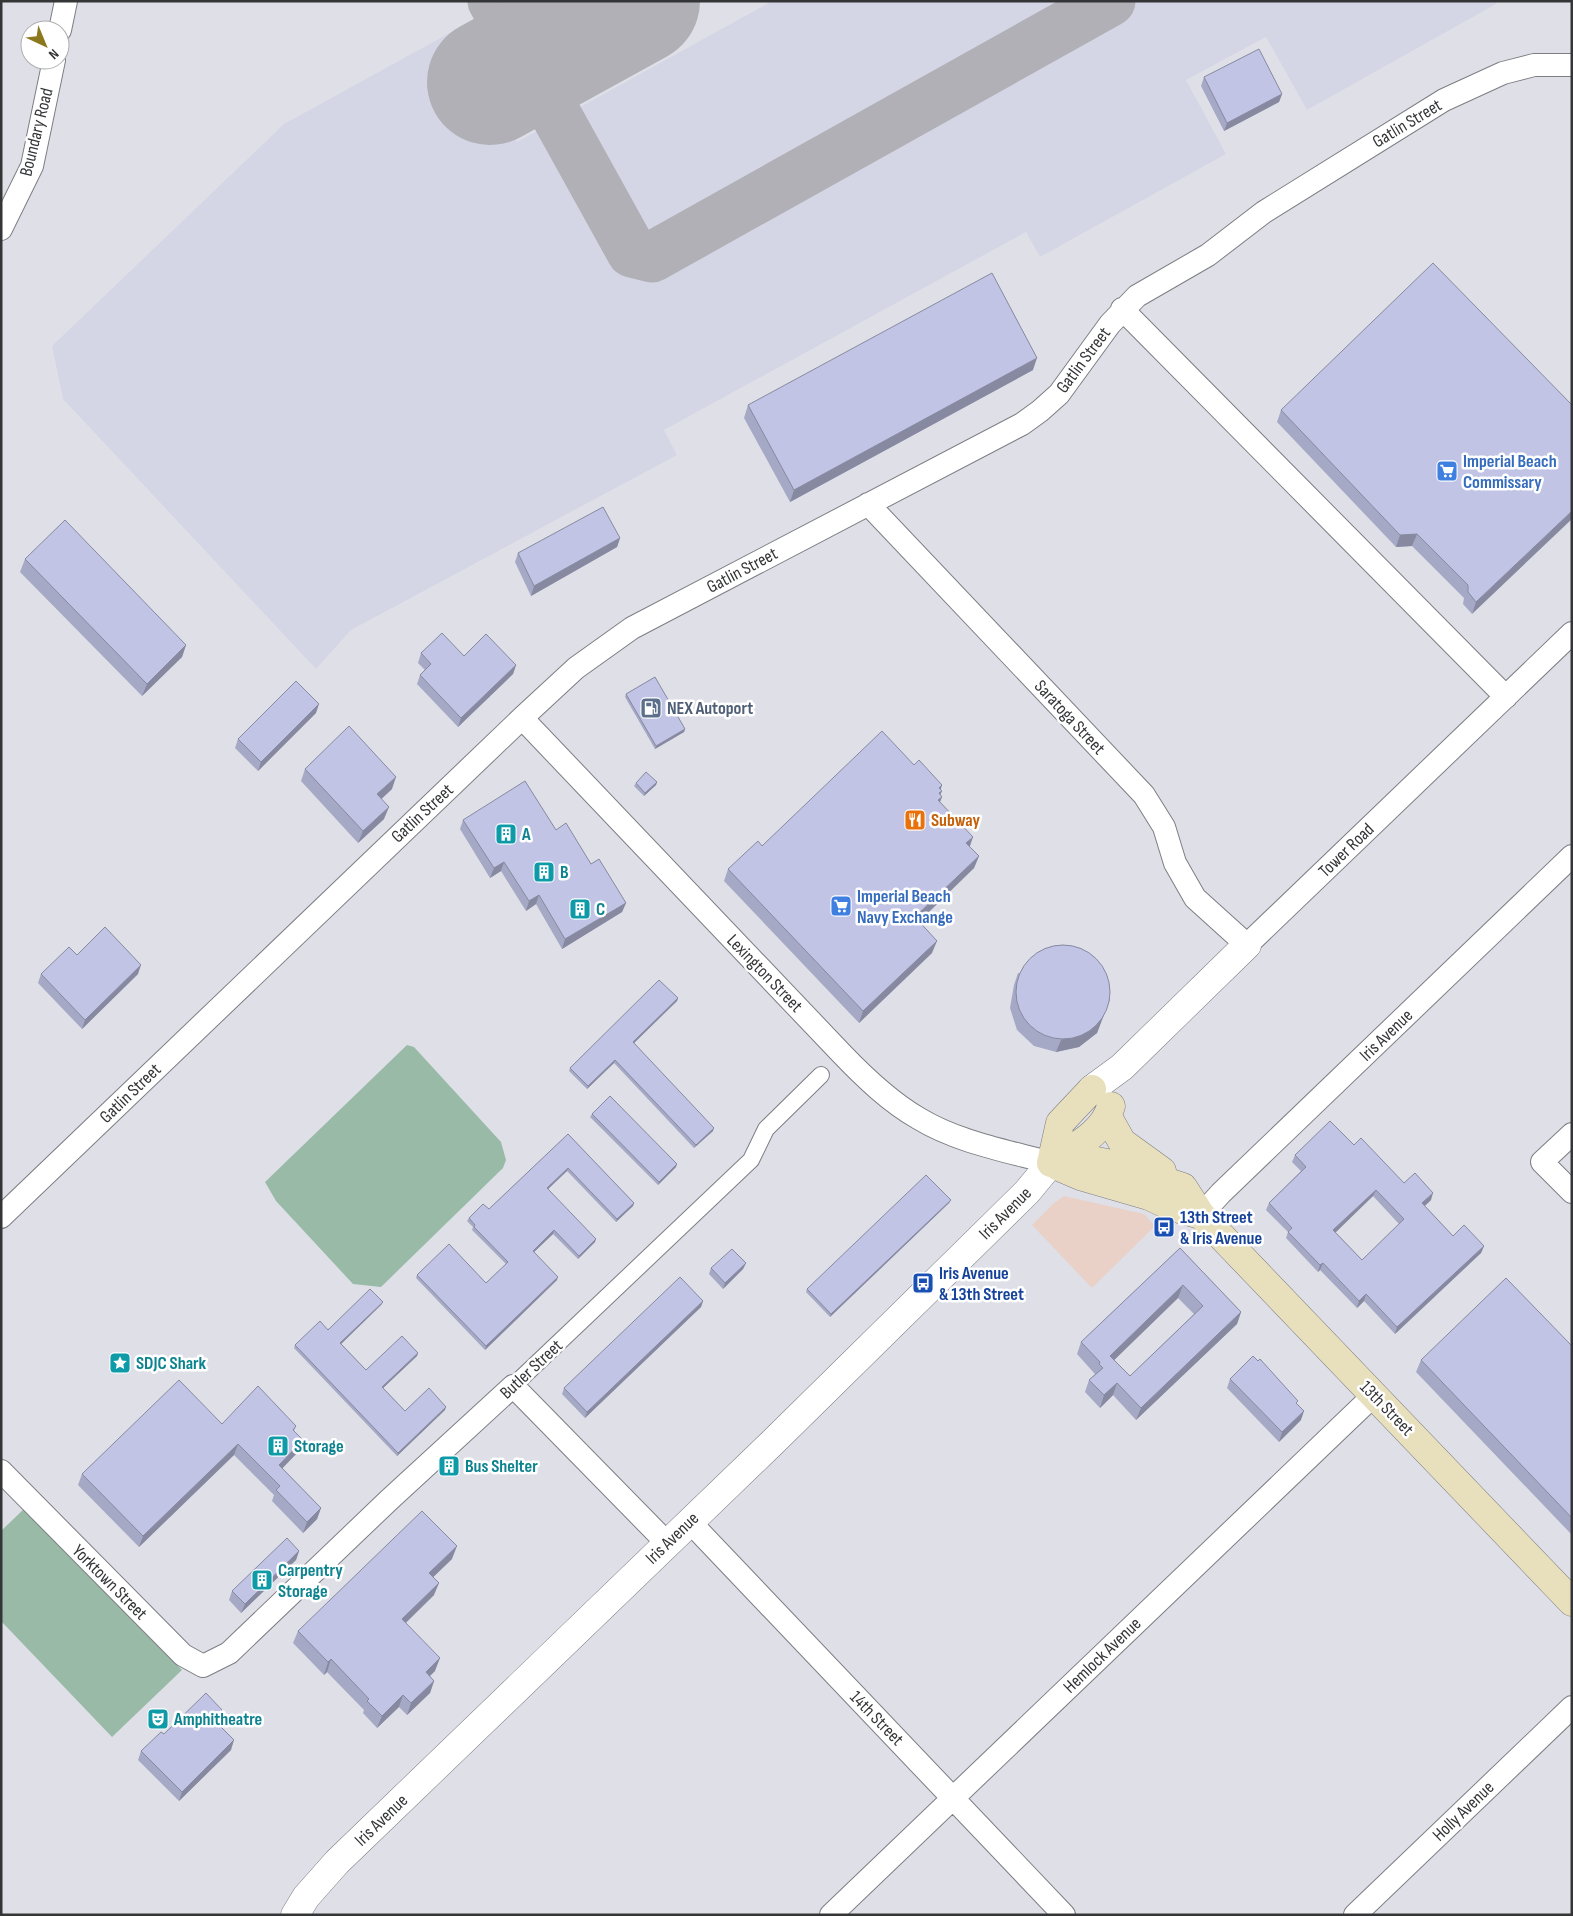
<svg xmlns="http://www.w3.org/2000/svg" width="1573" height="1916" viewBox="0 0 1573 1916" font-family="'Sofia Sans Condensed',sans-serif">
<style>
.commercial{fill:#e9d1c8}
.built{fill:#d5d6e5}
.green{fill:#99baa7}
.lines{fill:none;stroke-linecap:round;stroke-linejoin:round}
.taxiway{stroke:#b0b0b6;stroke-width:51}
.runway{stroke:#b0b0b6;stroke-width:126}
.pedestrian-casing{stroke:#7d7e84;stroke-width:18}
.minor-casing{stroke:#7d7e84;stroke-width:24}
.tertiary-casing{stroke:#7d7e84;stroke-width:29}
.secondary-casing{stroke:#7d7e84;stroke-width:29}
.pedestrian{stroke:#fff;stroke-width:16}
.minor{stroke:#fff;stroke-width:22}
.tertiary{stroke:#fff;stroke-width:28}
.secondary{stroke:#e8dfbc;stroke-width:28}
.wall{fill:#a6a9c5;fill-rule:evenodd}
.shaded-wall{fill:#8789a0}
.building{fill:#c1c4e5;stroke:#8789a0;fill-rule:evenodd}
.labels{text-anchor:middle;stroke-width:5;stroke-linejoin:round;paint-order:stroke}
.street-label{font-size:18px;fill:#343537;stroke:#fff}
.shop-label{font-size:18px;font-weight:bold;fill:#366cbe;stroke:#fff;text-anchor:start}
.service-label{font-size:18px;font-weight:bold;fill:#4e5e75;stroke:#fff;text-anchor:start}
.food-label{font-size:18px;font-weight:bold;fill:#c56008;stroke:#fff;text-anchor:start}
.culture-label{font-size:18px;font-weight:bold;fill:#0d838f;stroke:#fff;text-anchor:start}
.transit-label{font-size:18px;font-weight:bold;fill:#164399;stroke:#fff;text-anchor:start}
</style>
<rect width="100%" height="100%" fill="#dfe0e7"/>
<path class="commercial" d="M 1064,1196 L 1144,1214 L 1155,1226 L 1092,1288 L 1032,1225 L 1054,1203 Z"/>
<path class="built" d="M 772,1 L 1496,1 L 1496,4 L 1307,110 L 1266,37 L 1186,80 L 1226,154 L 1040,257 L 1026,232 L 664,430 L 677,455 L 351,630 L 316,669 L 63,399 L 52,346 L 284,124 L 455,30 L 517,142 Z"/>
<path class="green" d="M 407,1045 L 414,1047 L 501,1142 L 506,1160 L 503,1168 L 381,1287 L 353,1284 L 276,1201 L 265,1182 Z
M 26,1507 L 182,1670 L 112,1737 L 1,1621 L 1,1531 Z"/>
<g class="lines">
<path class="taxiway" d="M 493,1 L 632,252 L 652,257 L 1110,1"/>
<path class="runway" d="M 490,82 L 637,1"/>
<g class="pedestrian-casing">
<path id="pedestrian" d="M 513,1386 L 751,1160 L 766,1129 L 821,1075"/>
</g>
<g class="minor-casing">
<path id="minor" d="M 60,30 L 66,1
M 1,229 L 32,166 L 54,60
M 1122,309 L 1506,697
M 868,504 L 1144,795 L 1164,827 L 1175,863 L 1195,898 L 1247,945 L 1572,633
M 522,718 L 842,1054 C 865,1078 889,1101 918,1118 C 957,1142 1007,1151 1051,1163
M 1572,1134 L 1542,1162 L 1572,1192
M 1201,1215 L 1221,1193 L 1572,856
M 1,1217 L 522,718 L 576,668 L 632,628 L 1022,424 L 1040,411 L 1059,394 L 1110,324 L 1137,296 L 1208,255 L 1264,212 L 1444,100 L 1503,73 L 1534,65 L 1572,65
M 1,1471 L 183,1655 L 203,1666 L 229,1653 L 389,1500 L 513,1386 L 667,1543
M 690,1522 L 1064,1915
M 831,1915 L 1374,1395
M 1355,1915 L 1572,1707"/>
</g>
<g class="tertiary-casing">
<path id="tertiary" d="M 1092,1089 L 1122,1067 L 1247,945
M 295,1915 L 306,1897 L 337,1862 L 773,1442 L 1027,1192 L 1051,1163"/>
</g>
<g class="secondary-casing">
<path id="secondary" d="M 1108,1117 L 1122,1142 L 1162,1171
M 1052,1162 C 1074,1147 1104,1133 1111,1106
M 1051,1163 L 1092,1160 L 1116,1165 L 1183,1187 L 1201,1215 L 1572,1602
M 1051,1163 L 1060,1123 L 1092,1089
M 1059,1167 L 1080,1176 L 1149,1196 L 1172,1207 L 1201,1215"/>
</g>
<use href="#pedestrian" class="pedestrian"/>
<use href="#minor" class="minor"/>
<use href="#tertiary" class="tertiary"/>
<use href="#secondary" class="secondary"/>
</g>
<path class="wall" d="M 1204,77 L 1282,94 L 1279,102 L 1224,131 L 1201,86 Z
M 1033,370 L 790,502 L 744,418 L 748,405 Z
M 1572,405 L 1472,614 L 1463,604 L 1464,598 L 1412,546 L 1396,547 L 1277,422 L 1281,410 Z
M 620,538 L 617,547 L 531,596 L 515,562 L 518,553 Z
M 25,559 L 186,645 L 182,657 L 142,696 L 20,572 Z
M 421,653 L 464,656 L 516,665 L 513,674 L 458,727 L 417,684 L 420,675 L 425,670 L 418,663 Z
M 626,694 L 685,729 L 684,732 L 655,749 L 625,697 Z
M 316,713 L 258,771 L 235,748 L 238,739 Z
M 914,765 L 941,790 L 940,795 L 942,797 L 940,802 L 970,847 L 979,856 L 974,868 L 919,922 L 932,953 L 859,1023 L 724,881 L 728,869 L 762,846 Z
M 305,769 L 392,789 L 381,799 L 384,819 L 358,843 L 301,781 Z
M 657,782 L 656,785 L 644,796 L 634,786 L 636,783 Z
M 463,820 L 556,830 L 591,864 L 626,903 L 622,912 L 562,949 L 536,904 L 526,911 L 501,871 L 490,878 L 460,829 Z
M 77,955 L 138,974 L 82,1029 L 38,983 L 41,974 Z
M 1018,973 L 1110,999 L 1097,1033 L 1079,1047 L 1056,1052 L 1034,1046 L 1017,1030 L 1010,1008 L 1014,985 Z
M 678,998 L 677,1001 L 634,1043 L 713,1131 L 694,1148 L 614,1063 L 587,1089 L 569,1071 L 570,1068 Z
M 592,1114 L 676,1167 L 658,1185 L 590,1117 Z
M 568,1134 L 634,1203 L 633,1206 L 616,1222 L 567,1171 L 548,1189 L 595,1242 L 578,1259 L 553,1234 L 534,1252 L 557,1280 L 485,1350 L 416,1278 L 417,1275 L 486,1283 L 506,1264 L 472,1230 L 473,1227 L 467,1221 L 469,1218 L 489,1209 Z
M 1354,1145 L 1404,1183 L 1431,1200 L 1425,1206 L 1453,1236 L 1484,1246 L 1481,1253 L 1395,1334 L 1364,1301 L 1357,1308 L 1320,1270 L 1318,1272 L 1286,1238 L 1288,1232 L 1266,1210 L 1269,1203 L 1301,1171 L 1292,1162 L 1295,1155 ZM 1373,1196 L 1399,1224 L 1362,1260 L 1335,1232 Z
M 951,1200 L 949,1203 L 830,1317 L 806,1292 L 807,1289 Z
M 1180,1248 L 1241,1312 L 1237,1324 L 1136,1420 L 1113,1395 L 1100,1408 L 1085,1392 L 1089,1380 L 1095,1374 L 1077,1354 L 1081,1342 ZM 1178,1298 L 1194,1314 L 1130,1376 L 1114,1360 Z
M 746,1263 L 743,1269 L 723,1289 L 709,1274 L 711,1268 Z
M 703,1301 L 701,1307 L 585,1418 L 562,1394 L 564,1388 Z
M 383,1302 L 381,1305 L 341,1344 L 366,1370 L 418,1353 L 417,1356 L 383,1388 L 405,1411 L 445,1410 L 397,1456 L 294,1348 L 295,1345 Z
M 1572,1346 L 1572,1535 L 1416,1372 L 1421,1360 Z
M 1230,1379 L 1297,1404 L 1301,1420 L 1279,1442 L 1227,1388 Z
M 222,1424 L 296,1426 L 294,1431 L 303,1440 L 299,1451 L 282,1468 L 321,1508 L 317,1519 L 303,1533 L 272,1501 L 274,1495 L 234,1455 L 139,1547 L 78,1485 L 82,1474 Z
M 299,1551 L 296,1560 L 241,1613 L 229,1600 L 232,1591 Z
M 452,1559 L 433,1577 L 434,1595 L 406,1623 L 435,1671 L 430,1676 L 434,1681 L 430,1693 L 407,1715 L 399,1707 L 377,1728 L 363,1713 L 364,1710 L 327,1672 L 324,1675 L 293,1643 L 298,1631 Z
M 222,1710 L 219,1719 L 216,1722 L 231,1750 L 179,1801 L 138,1760 L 141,1751 L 164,1734 Z"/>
<path class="shaded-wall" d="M 1282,94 L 1279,102 L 1224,131 L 1227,123 Z
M 1037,358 L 1033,370 L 790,502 L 794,490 Z
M 1572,511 L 1572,519 L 1472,614 L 1476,602 Z
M 1417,534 L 1412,546 L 1396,547 L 1400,535 Z
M 620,538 L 617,547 L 531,596 L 534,586 Z
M 186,645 L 182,657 L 142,696 L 147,684 Z
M 516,665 L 513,674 L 458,727 L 461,718 Z
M 319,704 L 316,713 L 258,771 L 261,762 Z
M 685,729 L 684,732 L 655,749 L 656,746 Z
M 396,777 L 392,789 L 373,807 L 377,794 Z
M 657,782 L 656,785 L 644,796 L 645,793 Z
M 942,785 L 940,792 L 942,791 L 938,800 L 942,797 L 937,809 L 939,788 Z
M 389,807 L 384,819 L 358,843 L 363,831 Z
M 973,837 L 969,849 L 966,843 Z
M 979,856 L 974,868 L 910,930 L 915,917 Z
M 504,862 L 501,871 L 490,878 L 494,868 Z
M 539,895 L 536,904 L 526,911 L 529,901 Z
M 626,903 L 622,912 L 562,949 L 565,939 Z
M 937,941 L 932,953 L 859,1023 L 863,1011 Z
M 141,965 L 138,974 L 82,1029 L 85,1020 Z
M 678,998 L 677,1001 L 632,1045 L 633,1042 Z
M 1110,999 L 1097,1033 L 1079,1047 L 1056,1052 L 1061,1040 Z
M 615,1060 L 614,1063 L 587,1089 L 588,1086 Z
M 714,1128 L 713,1131 L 694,1148 L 696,1145 Z
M 677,1164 L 676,1167 L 658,1185 L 659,1182 Z
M 568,1168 L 567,1171 L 546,1191 L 547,1188 Z
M 1376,1190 L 1373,1196 L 1331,1237 L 1333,1230 Z
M 1433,1193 L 1431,1200 L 1420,1210 L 1422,1203 Z
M 951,1200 L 949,1203 L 830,1317 L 831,1314 Z
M 634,1203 L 633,1206 L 616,1222 L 617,1219 Z
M 554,1230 L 553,1234 L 532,1254 L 533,1251 Z
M 596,1239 L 595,1242 L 578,1259 L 579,1256 Z
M 1484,1246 L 1481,1253 L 1395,1334 L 1397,1327 Z
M 746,1263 L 743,1269 L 723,1289 L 725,1283 Z
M 1323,1263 L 1320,1270 L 1318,1272 L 1320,1265 Z
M 558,1277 L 557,1280 L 485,1350 L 486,1346 Z
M 1183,1285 L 1178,1298 L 1106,1368 L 1110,1356 Z
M 1366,1294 L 1364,1301 L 1357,1308 L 1359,1301 Z
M 703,1301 L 701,1307 L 585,1418 L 587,1412 Z
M 383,1302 L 381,1305 L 339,1346 L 340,1343 Z
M 1241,1312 L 1237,1324 L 1136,1420 L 1141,1408 Z
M 418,1353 L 417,1356 L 381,1390 L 382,1387 Z
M 1117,1383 L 1113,1395 L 1100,1408 L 1104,1395 Z
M 446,1407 L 445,1410 L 397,1456 L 398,1453 Z
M 1304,1411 L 1301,1420 L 1279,1442 L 1282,1432 Z
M 303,1440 L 299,1451 L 275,1476 L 279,1465 Z
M 238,1444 L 234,1455 L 139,1547 L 143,1536 Z
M 321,1508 L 317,1519 L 303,1533 L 307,1522 Z
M 457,1546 L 452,1559 L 425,1585 L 429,1573 Z
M 299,1551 L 296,1560 L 241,1613 L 245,1604 Z
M 439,1583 L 434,1595 L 397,1631 L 402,1619 Z
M 440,1658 L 435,1671 L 421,1684 L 426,1672 Z
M 331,1659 L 327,1672 L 324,1675 L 328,1662 Z
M 434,1681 L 430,1693 L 407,1715 L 411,1703 Z
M 403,1695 L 399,1707 L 377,1728 L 382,1716 Z
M 222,1710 L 219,1719 L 210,1728 L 213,1719 Z
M 234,1740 L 231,1750 L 179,1801 L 182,1792 Z"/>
<path class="building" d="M 1259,49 L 1282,94 L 1227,123 L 1204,77 Z
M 1433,263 L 1572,405 L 1572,511 L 1476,602 L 1468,592 L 1468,585 L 1417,534 L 1400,535 L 1281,410 Z
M 992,273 L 1037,358 L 794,490 L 748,405 Z
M 603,507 L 620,538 L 534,586 L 518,553 Z
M 65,520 L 186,645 L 147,684 L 25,559 Z
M 442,633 L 464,656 L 486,634 L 516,665 L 461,718 L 420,675 L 431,664 L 421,653 Z
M 655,677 L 685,729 L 656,746 L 626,694 Z
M 296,681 L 319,704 L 261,762 L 238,739 Z
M 349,726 L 396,777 L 377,794 L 389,807 L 363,831 L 305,769 Z
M 882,731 L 914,765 L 919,760 L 942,785 L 939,788 L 942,791 L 939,793 L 942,797 L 938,800 L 973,837 L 966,843 L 979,856 L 915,917 L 937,941 L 863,1011 L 728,869 L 758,841 L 762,846 Z
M 646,772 L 657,782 L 645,793 L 636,783 Z
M 525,781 L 556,830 L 566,823 L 591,864 L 599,859 L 626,903 L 565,939 L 539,895 L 529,901 L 504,862 L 494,868 L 463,820 Z
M 105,927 L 141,965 L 85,1020 L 41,974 L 69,947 L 77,955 Z
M1016 992a47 47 0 1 1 94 0a47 47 0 1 1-94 0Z
M 659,980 L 678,998 L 633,1042 L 714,1128 L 696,1145 L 615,1060 L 588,1086 L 570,1068 Z
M 610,1096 L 677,1164 L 659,1182 L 592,1114 Z
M 1330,1121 L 1354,1145 L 1361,1138 L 1404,1183 L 1415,1173 L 1433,1193 L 1422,1203 L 1453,1236 L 1464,1225 L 1484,1246 L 1397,1327 L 1366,1294 L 1359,1301 L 1323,1263 L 1320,1265 L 1288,1232 L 1292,1228 L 1269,1203 L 1306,1167 L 1295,1155 ZM 1376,1190 L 1404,1219 L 1362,1260 L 1333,1230 Z
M 568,1134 L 634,1203 L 617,1219 L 568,1168 L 547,1188 L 596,1239 L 579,1256 L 554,1230 L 533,1251 L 558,1277 L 486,1346 L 417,1275 L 449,1244 L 486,1283 L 508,1262 L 474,1227 L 475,1225 L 469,1218 L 483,1204 L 489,1209 Z
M 926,1175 L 951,1200 L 831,1314 L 807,1289 Z
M 1180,1248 L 1241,1312 L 1141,1408 L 1117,1383 L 1104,1395 L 1089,1380 L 1103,1368 L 1099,1364 L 1100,1362 L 1081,1342 ZM 1183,1285 L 1203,1306 L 1130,1376 L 1110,1356 Z
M 732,1249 L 746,1263 L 725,1283 L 711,1268 Z
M 680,1277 L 703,1301 L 587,1412 L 564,1388 Z
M 1506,1278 L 1572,1346 L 1572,1518 L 1421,1360 Z
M 370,1289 L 383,1302 L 340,1343 L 366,1370 L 402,1336 L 418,1353 L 382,1387 L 405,1411 L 429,1388 L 446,1407 L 398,1453 L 295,1345 L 320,1321 L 328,1330 Z
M 1253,1356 L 1258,1361 L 1260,1359 L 1298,1401 L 1296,1403 L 1304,1411 L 1282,1432 L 1230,1379 Z
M 179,1380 L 222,1424 L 258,1386 L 296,1426 L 293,1430 L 303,1440 L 279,1465 L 321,1508 L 307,1522 L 276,1490 L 280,1486 L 238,1444 L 143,1536 L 82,1474 Z
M 422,1511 L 457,1546 L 429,1573 L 439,1583 L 402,1619 L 440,1658 L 426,1672 L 434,1681 L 411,1703 L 403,1695 L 382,1716 L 367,1701 L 369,1699 L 331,1659 L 328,1662 L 298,1631 Z
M 287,1538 L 299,1551 L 245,1604 L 232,1591 Z
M 206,1693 L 222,1710 L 213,1719 L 234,1740 L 182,1792 L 141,1751 L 161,1732 L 164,1734 Z"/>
<defs>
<g id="supermarket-square" transform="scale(1.125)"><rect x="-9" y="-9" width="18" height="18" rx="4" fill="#3f7fe0" stroke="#fff"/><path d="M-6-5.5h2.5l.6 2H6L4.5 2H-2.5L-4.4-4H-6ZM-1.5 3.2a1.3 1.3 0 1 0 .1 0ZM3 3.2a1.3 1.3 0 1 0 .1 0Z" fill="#fff"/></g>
<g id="fuel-square" transform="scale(1.125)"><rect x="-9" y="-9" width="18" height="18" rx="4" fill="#5c6f8a" stroke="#fff"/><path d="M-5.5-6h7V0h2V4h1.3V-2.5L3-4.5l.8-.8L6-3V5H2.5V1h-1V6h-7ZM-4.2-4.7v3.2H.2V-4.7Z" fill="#fff"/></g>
<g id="restaurant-square" transform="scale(1.125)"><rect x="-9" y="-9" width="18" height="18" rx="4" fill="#e8710a" stroke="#fff"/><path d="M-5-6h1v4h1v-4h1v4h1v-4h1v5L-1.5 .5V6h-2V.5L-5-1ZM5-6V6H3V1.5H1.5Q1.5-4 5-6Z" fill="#fff"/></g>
<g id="building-square" transform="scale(1.125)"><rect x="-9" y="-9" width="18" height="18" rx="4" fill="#0f9aa8" stroke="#fff"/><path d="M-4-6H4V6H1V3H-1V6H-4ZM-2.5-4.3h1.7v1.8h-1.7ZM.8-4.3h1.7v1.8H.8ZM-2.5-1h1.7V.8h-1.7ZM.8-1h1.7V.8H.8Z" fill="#fff"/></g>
<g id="bus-square" transform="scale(1.125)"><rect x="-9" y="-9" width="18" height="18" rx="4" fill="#1a4fb4" stroke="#fff"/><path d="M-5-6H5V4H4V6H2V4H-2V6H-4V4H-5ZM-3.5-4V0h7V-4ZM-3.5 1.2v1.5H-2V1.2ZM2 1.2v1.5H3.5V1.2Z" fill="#fff"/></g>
<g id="sight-square" transform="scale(1.125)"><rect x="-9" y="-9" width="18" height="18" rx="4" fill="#0f9aa8" stroke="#fff"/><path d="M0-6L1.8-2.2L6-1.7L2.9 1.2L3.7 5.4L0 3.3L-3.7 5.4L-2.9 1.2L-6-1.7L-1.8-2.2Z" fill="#fff"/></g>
<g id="theatre-square" transform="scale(1.125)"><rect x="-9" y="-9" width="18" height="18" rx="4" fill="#0f9aa8" stroke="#fff"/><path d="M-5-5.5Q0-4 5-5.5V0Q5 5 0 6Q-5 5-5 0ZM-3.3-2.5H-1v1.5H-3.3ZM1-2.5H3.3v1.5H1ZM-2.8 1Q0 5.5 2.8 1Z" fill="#fff"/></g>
</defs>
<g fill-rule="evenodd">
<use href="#supermarket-square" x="1447" y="471"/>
<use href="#fuel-square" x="651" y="708"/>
<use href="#restaurant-square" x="915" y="820"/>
<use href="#building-square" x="506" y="834"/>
<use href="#building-square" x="544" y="872"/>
<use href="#supermarket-square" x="841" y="906"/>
<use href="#building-square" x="580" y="909"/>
<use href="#bus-square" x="1164" y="1227"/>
<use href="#bus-square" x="923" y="1283"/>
<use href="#sight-square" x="120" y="1363"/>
<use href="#building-square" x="278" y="1446"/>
<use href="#building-square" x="449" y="1466"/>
<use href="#building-square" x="262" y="1580"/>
<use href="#theatre-square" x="158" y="1719"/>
</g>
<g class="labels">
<g class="street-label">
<text transform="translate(1407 123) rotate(-31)" y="6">Gatlin Street</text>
<text transform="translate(36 132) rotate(-76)" y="6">Boundary Road</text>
<text transform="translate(1083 360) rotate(-53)" y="6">Gatlin Street</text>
<text transform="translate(742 570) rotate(-28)" y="6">Gatlin Street</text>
<text transform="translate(1070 717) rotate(47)" y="6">Saratoga Street</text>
<text transform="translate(422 813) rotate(-43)" y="6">Gatlin Street</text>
<text transform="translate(1346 850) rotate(-44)" y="6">Tower Road</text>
<text transform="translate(765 973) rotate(46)" y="6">Lexington Street</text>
<text transform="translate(1386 1035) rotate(-44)" y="6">Iris Avenue</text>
<text transform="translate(130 1093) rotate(-44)" y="6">Gatlin Street</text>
<text transform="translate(1005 1213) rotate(-45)" y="6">Iris Avenue</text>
<text transform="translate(531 1369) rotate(-43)" y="6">Butler Street</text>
<text transform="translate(1387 1408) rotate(46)" y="6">13th Street</text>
<text transform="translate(672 1538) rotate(-44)" y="6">Iris Avenue</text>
<text transform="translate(110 1582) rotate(45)" y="6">Yorktown Street</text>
<text transform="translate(1102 1655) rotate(-44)" y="6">Hemlock Avenue</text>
<text transform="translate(877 1718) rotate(46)" y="6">14th Street</text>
<text transform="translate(1463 1811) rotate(-44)" y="6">Holly Avenue</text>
<text transform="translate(381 1820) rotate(-44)" y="6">Iris Avenue</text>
</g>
<g class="shop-label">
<text x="1463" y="467">Imperial Beach<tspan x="1463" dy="21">Commissary</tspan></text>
<text x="857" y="902">Imperial Beach<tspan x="857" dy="21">Navy Exchange</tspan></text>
</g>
<g class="service-label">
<text x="667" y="714">NEX Autoport</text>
</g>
<g class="food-label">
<text x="931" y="826">Subway</text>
</g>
<g class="culture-label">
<text x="522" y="840">A</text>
<text x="560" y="878">B</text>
<text x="596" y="915">C</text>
<text x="136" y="1369">SDJC Shark</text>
<text x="294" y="1452">Storage</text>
<text x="465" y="1472">Bus Shelter</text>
<text x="278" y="1576">Carpentry<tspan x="278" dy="21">Storage</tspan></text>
<text x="174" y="1725">Amphitheatre</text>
</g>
<g class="transit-label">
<text x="1180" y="1223">13th Street<tspan x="1180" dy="21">&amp; Iris Avenue</tspan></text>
<text x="939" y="1279">Iris Avenue<tspan x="939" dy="21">&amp; 13th Street</tspan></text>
</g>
</g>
<rect width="1573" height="1916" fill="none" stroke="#343537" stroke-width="5"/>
<g transform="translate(45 45) rotate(136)"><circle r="24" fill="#ffffff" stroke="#aeaeaf"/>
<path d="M0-4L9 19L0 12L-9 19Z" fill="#8c791e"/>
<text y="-8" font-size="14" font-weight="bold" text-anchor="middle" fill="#343537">N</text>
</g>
</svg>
